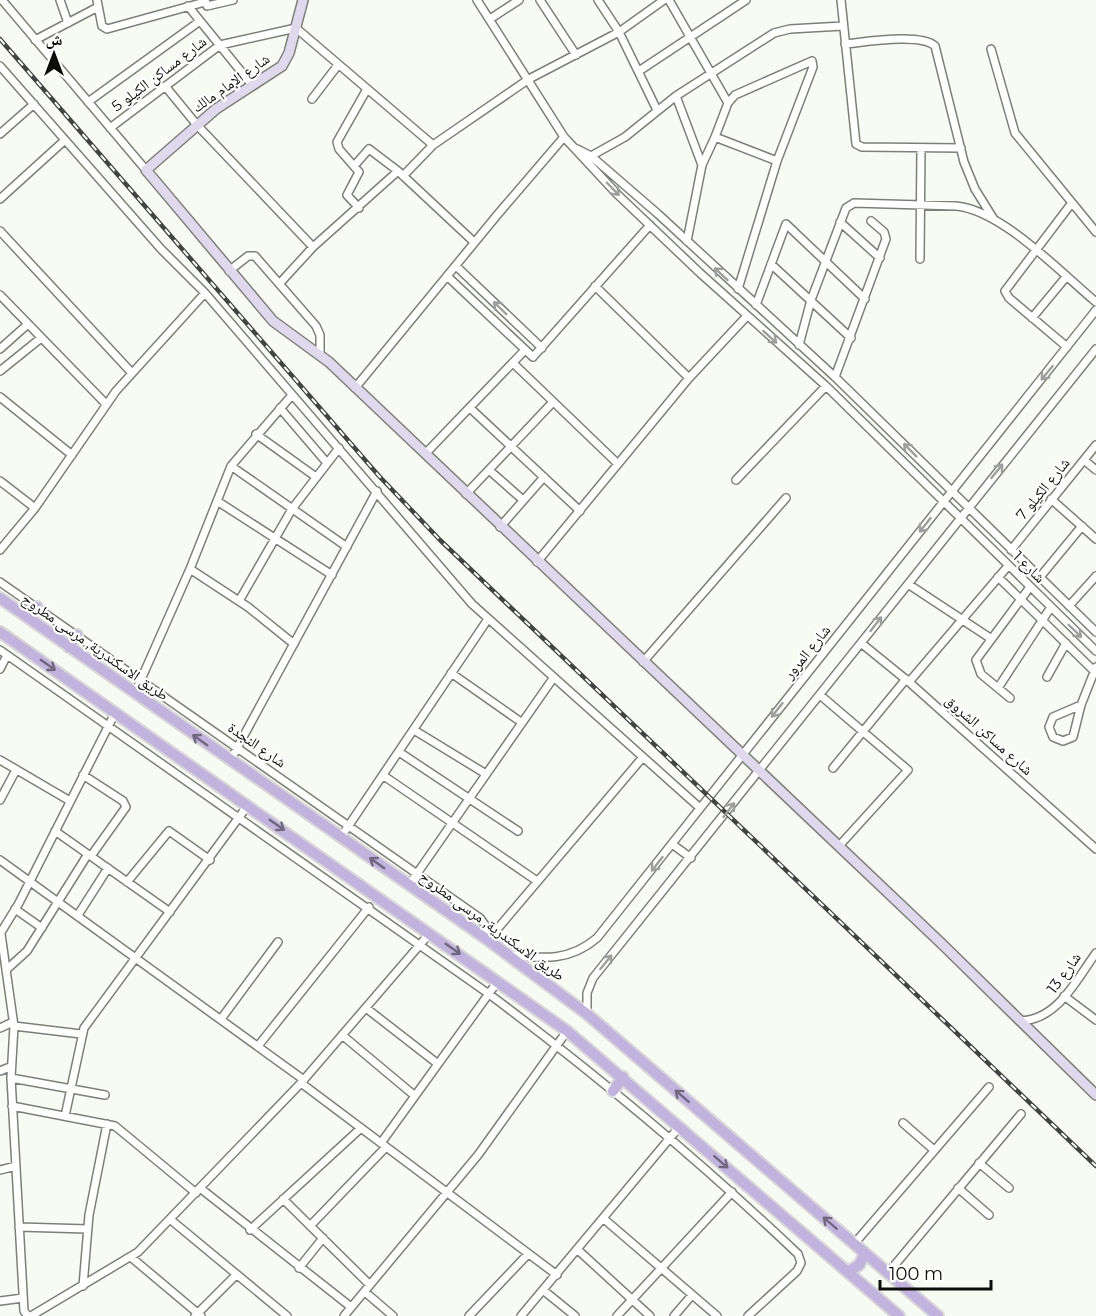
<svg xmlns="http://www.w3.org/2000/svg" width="1096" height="1316" viewBox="0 0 1096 1316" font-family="Montserrat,'Noto Naskh Arabic',sans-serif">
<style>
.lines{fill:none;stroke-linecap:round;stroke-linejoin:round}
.street-casing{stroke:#7d8079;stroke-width:10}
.secondary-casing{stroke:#7d8079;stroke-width:12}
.primary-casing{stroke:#d8d8d8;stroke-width:14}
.street{stroke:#fff;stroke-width:7}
.secondary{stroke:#e0d9ee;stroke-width:9}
.primary{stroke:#c1b3de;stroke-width:10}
.rail-casing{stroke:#424441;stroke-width:4.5}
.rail{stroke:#fff;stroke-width:2;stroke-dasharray:7;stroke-linecap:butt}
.oneway{stroke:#9e9e9d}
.oneway2{stroke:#70687f}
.labels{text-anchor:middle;stroke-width:4.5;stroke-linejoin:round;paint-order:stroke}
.street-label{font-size:15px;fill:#0c0d0b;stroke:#fff}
</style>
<rect width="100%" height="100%" fill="#f7fbf3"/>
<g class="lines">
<g class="street-casing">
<path id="street" d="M 2,0 L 146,170
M 60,0 L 68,23
M 97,0 L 102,26 L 107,29 L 205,2
M 205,0 L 207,6 L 233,0
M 477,0 L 564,137 L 617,194 L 700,273 L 826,386 L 1096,651
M 540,0 L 576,55
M 598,0 L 619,32 L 657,110
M 669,0 L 728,103
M 841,0 L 856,144 L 862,147 L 961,148
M 188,6 L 252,85
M 490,19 L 519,0
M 35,40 L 98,7
M 845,44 C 866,42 920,33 935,46 L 964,162 L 975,189 L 993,218
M 991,49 L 1015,133 L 1096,232
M 0,66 L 161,249 L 205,293 L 472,604 L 700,808
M 639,71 L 746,0
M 165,86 L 197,125 L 313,247
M 312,99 L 338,65
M 88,102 L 200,21
M 110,128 L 220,45 L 296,28 L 433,145 L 529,79 L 619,32 L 664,0
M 0,134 L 34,104
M 577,149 L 591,156 L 658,214 L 835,377 L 1096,632
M 591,156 L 625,137 L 676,96
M 702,165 L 715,137
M 354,166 L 369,149 L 398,171
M 403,176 L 433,145
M 0,199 L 65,140
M 359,208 L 347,195 L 359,172 L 339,149 L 337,142 L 367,89
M 840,222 L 880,258
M 0,231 L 131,372
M 687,241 L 702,165 L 676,96 L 774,33 L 790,29 L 843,26
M 920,259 L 921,148
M 771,264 L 851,338
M 456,266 L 542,348
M 229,271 L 248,256 L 255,256 L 316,326 L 320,335 L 320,355
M 447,276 L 533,357 L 650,225
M 280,283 L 313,247 L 398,171 L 474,242
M 595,286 L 689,378
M 738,289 L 777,161 L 813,67 L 812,61 L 735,95 L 728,103 L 715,137 L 777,161
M 0,295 L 106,404
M 756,305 L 786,224 L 865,299
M 1032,318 L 1066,277
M 799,345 L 811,300 L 846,208 L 854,203 L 956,206 C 1002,210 1061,273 1096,302
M 1067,347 L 1009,298 L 1005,291 L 1071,204
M 0,349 L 28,324
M 513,363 L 618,464
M 0,371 L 41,338
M 835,377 L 886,239 L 884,232 L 871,221
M 355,388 L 498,214 L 564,137
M 0,397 L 72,455
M 280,408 L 327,463
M 470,408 L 580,511
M 256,434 L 316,477
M 425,454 L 524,351
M 1084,460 L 1096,470
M 231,466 L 347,547
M 489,470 L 523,500
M 736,480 L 826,386
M 0,481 L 35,508
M 466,494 L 553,402
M 1051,499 L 1096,539
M 217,501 L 332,575
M 500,527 L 544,477
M 0,550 L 35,508 L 116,391 L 205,293
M 1011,550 L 1096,445
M 537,562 L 689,378 L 747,316
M 190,569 L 248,607 L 294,644
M 998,577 L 1094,671
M 1040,577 L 1082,526
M 0,582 L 480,918 L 485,925 L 485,938
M 908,584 L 990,638
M 239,601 L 292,509 L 339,448
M 1069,606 L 1096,576
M 861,643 L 909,682 L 1096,849
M 0,650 L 489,994 C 597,1075 700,1161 798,1254 L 801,1263 L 797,1271 L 748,1316
M 643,662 L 786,498
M 0,669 L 7,655
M 451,673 L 521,722
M 1047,677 L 1066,643
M 909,682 L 1008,566
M 998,688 L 1051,607
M 135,693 L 190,569 L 231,466 L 292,395
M 820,695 L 908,770 L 839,846
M 1010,698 L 981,674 L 976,660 L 1030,587
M 1081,705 L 1073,737 L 1063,741 L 1053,737 L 1049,727 L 1053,717 Z
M 1081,705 L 1096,667
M 414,730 L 486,774
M 399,752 L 518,831
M 0,760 L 70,801
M 230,761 L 377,491
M 833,768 L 906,679
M 83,775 L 123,801 L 126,807 L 91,856
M 384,776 L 537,881
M 0,800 L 16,770
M 55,831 L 170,912
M 341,837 L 488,619
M 672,844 L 691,858
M 0,860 L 304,1080
M 127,882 L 169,831 L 210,860
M 409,885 L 554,677
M 15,909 L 42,928
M 78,915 L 108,868
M 0,934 L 19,903 L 115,713
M 1,934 L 14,1026 L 11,1078 L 24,1311 L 28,1316
M 488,940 L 643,757
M 510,955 C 544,959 570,961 597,938 L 1096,310
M 6,970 L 27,951 L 88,854
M 1064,996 L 1096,1020
M 366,1008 L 438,1064
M 587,1014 L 587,993 L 593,978 L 1096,349
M 221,1019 L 278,942
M 1020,1021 C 1058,1020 1076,980 1096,953
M 14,1026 L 81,1034
M 0,1028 L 13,1022
M 342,1035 L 415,1096
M 258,1046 L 369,907
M 0,1071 L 10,1067
M 11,1078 L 105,1095
M 301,1083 L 557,1275
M 12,1106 L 115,1126 L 196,1193
M 65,1116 L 84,1028 L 248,805
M 903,1123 L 934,1150
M 381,1143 L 498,981
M 979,1163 L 1009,1188
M 0,1170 L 16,1166
M 200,1188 L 351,1307
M 958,1188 L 989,1215
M 283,1199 L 370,1285
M 604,1219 L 717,1316
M 171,1220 L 287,1316
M 310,1226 L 386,1147
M 19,1227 L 88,1229
M 250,1230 L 361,1128
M 854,1244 L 989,1087
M 578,1250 L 650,1316
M 132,1258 L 201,1316
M 299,1268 L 323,1238
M 888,1273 L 1021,1114
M 83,1286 L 89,1215 L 107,1124
M 543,1290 L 575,1316
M 365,1292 L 393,1316
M 0,1301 L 23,1298
M 31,1316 L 138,1252 L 301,1083 L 430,933
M 195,1316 L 236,1275
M 344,1316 L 478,1155 L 567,1031
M 469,1316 L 528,1254
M 521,1316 L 680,1126
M 617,1316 L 732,1192
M 674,1316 L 692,1295"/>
</g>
<g class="secondary-casing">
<path id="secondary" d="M 303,0 L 289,53 L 282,66 L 216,109 L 146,170 L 273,321 L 329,362 L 942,944 L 1096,1095"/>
</g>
<g class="primary-casing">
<path id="primary" d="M 0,598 L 488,940 L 587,1014 L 938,1316
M 29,618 L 37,607
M 0,632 L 567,1031 L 899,1316
M 69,647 L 77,635
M 613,1091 L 623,1077
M 848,1272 L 859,1265 L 865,1254"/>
</g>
<use href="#street" class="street"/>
<use href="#secondary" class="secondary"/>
<use href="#primary" class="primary"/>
<g class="rail-casing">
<path id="rail" d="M 0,39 L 379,476 L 440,540 L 1096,1166"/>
</g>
<use href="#rail" class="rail"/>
</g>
<defs><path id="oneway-shaft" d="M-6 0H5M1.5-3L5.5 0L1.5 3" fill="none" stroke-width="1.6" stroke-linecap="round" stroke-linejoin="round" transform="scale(1.5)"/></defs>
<g class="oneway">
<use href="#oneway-shaft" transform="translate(613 189) rotate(46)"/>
<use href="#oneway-shaft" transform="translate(721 274) rotate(-137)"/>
<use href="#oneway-shaft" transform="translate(500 308) rotate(-136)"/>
<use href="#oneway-shaft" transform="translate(770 337) rotate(42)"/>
<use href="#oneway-shaft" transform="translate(1047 373) rotate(129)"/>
<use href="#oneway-shaft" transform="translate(910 450) rotate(-135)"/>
<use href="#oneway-shaft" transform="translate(997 471) rotate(-51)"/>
<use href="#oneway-shaft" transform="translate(925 525) rotate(128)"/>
<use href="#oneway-shaft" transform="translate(876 624) rotate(-52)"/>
<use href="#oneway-shaft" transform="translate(1075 631) rotate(44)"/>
<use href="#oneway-shaft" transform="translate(777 710) rotate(128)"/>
<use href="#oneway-shaft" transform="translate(729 810) rotate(-52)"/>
<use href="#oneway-shaft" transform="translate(657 864) rotate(128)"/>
<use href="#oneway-shaft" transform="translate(606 962) rotate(-51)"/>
</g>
<g class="oneway2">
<use href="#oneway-shaft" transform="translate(48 665) rotate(35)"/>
<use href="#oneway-shaft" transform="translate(200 740) rotate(-145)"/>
<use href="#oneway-shaft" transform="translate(277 825) rotate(35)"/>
<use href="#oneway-shaft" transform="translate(377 863) rotate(-145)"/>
<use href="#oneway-shaft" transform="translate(453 949) rotate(35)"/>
<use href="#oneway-shaft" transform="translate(682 1096) rotate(-139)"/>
<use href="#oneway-shaft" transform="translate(721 1162) rotate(41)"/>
<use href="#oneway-shaft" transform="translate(830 1223) rotate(-139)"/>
</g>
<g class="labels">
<g class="street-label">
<text transform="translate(159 74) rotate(-37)" y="5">شارع مساكن الكيلو 5</text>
<text transform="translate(231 83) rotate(-35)" y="5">شارع الإمام مالك</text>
<text transform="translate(1043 489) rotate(-51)" y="5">شارع الكيلو 7</text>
<text transform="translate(1029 567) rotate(44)" y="5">شارع 1</text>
<text transform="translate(95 647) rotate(35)" y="5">طريق الاسكندرية, مرسى مطروح</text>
<text transform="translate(807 652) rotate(-51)" y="5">شارع المرور</text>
<text transform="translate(989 735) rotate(42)" y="5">شارع مساكن الشروق</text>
<text transform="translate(257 745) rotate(35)" y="5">شارع النجدة</text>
<text transform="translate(492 926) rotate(36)" y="5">طريق الاسكندرية, مرسى مطروح</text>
<text transform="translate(1064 973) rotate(-54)" y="5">شارع 13</text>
</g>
</g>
<g transform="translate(54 54)" stroke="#ffffff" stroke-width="4.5" paint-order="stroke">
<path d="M0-4.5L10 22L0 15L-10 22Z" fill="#0c0d0b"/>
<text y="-9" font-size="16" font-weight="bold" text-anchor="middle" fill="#0c0d0b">ش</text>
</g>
<path d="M880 1280v9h111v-9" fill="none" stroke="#0c0d0b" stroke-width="3"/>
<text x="889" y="1280" font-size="18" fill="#0c0d0b" stroke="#ffffff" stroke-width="4.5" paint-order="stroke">100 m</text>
</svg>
